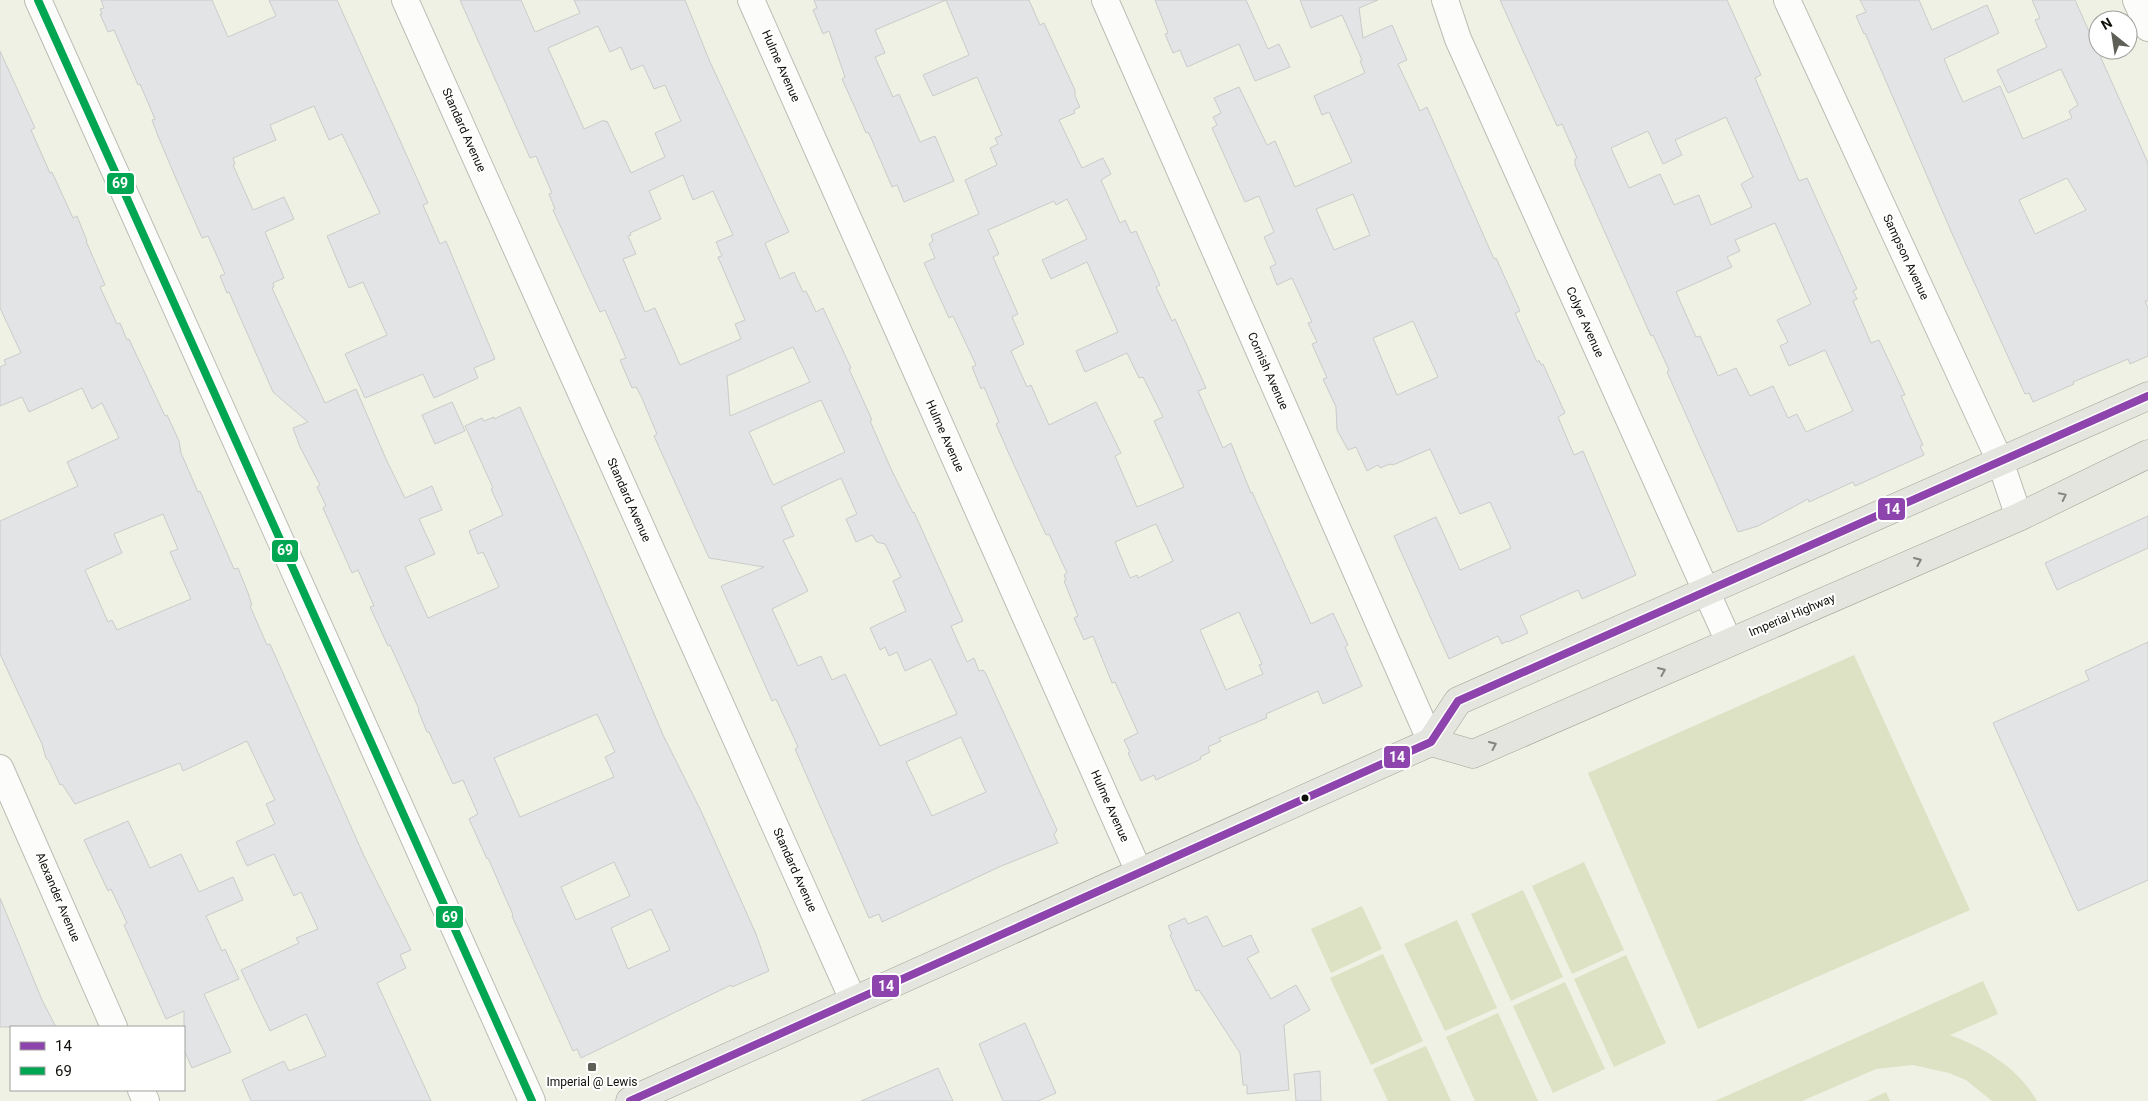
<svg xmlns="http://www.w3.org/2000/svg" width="2148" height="1101" viewBox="0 0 2148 1101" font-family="Roboto,sans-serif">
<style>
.green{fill:#dce2c3}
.building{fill:#e2e4e5;stroke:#caccca;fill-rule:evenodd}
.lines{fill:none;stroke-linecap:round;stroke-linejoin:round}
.minor-casing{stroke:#bbbdb4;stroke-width:28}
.primary-casing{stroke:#9fa292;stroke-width:29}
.minor{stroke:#fcfdfb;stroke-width:26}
.primary{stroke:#e5e5df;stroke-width:28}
.bus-1-casing{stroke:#fff;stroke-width:11}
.bus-2-casing{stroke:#fff;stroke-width:11}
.bus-1{stroke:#8e44ad;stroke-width:8}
.bus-2{stroke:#00a651;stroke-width:8}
.oneway{stroke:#85867f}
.bus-dot{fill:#10110a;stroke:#fff;stroke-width:2}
.poi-dot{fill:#5e5f56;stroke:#fff;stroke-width:2}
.labels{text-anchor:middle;stroke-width:4;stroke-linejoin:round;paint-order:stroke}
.street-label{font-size:12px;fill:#10110a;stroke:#fff}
.poi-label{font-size:12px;fill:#10110a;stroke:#fff}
.line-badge{stroke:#fff;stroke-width:2}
.badge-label{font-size:14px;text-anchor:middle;font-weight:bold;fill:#fff}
</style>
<rect width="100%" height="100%" fill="#eef1e4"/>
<path class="green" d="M 1854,655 L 1970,910 L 1698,1029 L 1588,773 Z
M 1584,862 L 1624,950 L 1572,974 L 1532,886 Z
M 1523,890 L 1563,977 L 1511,1001 L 1471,914 Z
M 1362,906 L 1382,949 L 1331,973 L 1311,929 Z
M 1457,920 L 1497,1008 L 1445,1031 L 1404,944 Z
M 1383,954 L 1423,1041 L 1371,1065 L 1330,978 Z
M 1626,955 L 1666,1043 L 1614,1067 L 1574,979 Z
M 1983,981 L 1998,1014 L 1950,1035 C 1985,1048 2018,1068 2037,1101 L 1992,1101 L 1966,1080 L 1949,1073 L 1913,1065 L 1876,1069 L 1802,1101 L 1715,1101 Z
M 1565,982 L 1605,1069 L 1553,1093 L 1513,1006 Z
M 1498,1013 L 1538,1101 L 1475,1101 L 1446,1037 Z
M 1426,1046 L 1451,1101 L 1388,1101 L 1373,1069 Z
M 1886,1092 L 1890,1101 L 1867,1101 Z"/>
<path class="building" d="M 101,0 L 212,0 L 228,37 L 276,16 L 269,0 L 337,0 L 428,203 L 423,205 L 440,244 L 446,241 L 495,359 L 474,368 L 478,378 L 434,398 L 423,374 L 365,398 L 345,354 L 387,335 L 363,282 L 349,288 L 327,236 L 380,213 L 342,134 L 329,140 L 314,106 L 270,125 L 276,140 L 233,158 L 235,164 L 233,165 L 253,210 L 284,197 L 294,219 L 265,232 L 284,278 L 273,283 L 274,287 L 272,288 L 288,323 L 325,403 L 356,389 L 386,459 L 405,498 L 432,486 L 442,510 L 419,519 L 435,554 L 405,567 L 428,618 L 499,587 L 483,552 L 478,554 L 469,531 L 503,515 L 491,489 L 493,488 L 465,426 L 482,418 L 484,421 L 494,417 L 494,419 L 520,407 L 588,559 L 663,735 L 701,811 L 756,934 L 769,971 L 732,987 L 731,985 L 581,1058 L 577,1049 L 573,1051 L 512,916 L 513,915 L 488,858 L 487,859 L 469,819 L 478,814 L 463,780 L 453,784 L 429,732 L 427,732 L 418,710 L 419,709 L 390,645 L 388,646 L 370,607 L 374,606 L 358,570 L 352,573 L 323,508 L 326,506 L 317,487 L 320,485 L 300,447 L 293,428 L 308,422 L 273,392 L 229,292 L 227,293 L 220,276 L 225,274 L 208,236 L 202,238 L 177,181 L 158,136 L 152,120 L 155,119 L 140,84 L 138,85 L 114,30 L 108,32 L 100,14 L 102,14 L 100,9 L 104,8 ZM 597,714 L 615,752 L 605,757 L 614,777 L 520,817 L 494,758 ZM 614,862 L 630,896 L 576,920 L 561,887 ZM 651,909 L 670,950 L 628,969 L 611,928 Z
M 460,0 L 521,0 L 535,32 L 580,13 L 574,0 L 685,0 L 710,62 L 789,232 L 765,243 L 780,279 L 794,272 L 803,292 L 806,291 L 816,312 L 823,308 L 851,368 L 849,369 L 872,420 L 870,421 L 892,471 L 913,513 L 914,512 L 963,621 L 951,626 L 967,662 L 974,658 L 979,671 L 983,670 L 986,674 L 1057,830 L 1054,835 L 1058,843 L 999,867 L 882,922 L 879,914 L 869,918 L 795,749 L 798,747 L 776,699 L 772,701 L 721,586 L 764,567 L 709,558 L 654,436 L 657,434 L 641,396 L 636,387 L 632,388 L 620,360 L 626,358 L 605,310 L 600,312 L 553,210 L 555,209 L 549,194 L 552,193 L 536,156 L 530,158 ZM 598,26 L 610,52 L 621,47 L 631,70 L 643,65 L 654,89 L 665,85 L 681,121 L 655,133 L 665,157 L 631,173 L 607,121 L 605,122 L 604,120 L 584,129 L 548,48 ZM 683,175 L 693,200 L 713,191 L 733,235 L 716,242 L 722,256 L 718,257 L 745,320 L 735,324 L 741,339 L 680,365 L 655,308 L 645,312 L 623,259 L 636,254 L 628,236 L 631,235 L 630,233 L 661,219 L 649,191 ZM 793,347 L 810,382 L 730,416 L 727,376 ZM 821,400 L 845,452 L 773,485 L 749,432 ZM 841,478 L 857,514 L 846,519 L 856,542 L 872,535 L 877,542 L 885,544 L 901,577 L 893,581 L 906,611 L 870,628 L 880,650 L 885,647 L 889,656 L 897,652 L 905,671 L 931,659 L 957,714 L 880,746 L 845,674 L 832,680 L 821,656 L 798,666 L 772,609 L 808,591 L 783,540 L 794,536 L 781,507 ZM 961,737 L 986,792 L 932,816 L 906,762 Z
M 814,0 L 1029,0 L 1040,25 L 1044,23 L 1075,90 L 1075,96 L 1080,107 L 1074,110 L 1075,113 L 1059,120 L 1082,168 L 1103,158 L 1111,174 L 1101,180 L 1120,223 L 1125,220 L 1131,233 L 1136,231 L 1160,285 L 1156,287 L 1172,321 L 1175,319 L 1206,388 L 1198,391 L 1223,448 L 1231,443 L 1251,493 L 1252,492 L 1311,624 L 1333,613 L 1348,645 L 1345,647 L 1362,686 L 1323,704 L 1318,691 L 1266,714 L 1267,718 L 1219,738 L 1221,741 L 1208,747 L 1210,752 L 1200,757 L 1201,759 L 1156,780 L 1154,775 L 1141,781 L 1128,753 L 1130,752 L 1124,740 L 1138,733 L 1115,682 L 1112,683 L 1093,636 L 1084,640 L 1074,618 L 1078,616 L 1064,581 L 1066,580 L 1064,575 L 1067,573 L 1049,534 L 1046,535 L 1009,454 L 996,424 L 999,422 L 984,387 L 981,389 L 972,367 L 976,365 L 953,316 L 949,318 L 924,263 L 935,258 L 929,244 L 933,241 L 931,235 L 979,214 L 965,180 L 997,165 L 990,148 L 998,144 L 995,138 L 1002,135 L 977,77 L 933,96 L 923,75 L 969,55 L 946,0 L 875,30 L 885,53 L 875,57 L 893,97 L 899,94 L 920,142 L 935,136 L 954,181 L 904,202 L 897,185 L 892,187 L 871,138 L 868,132 L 866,133 L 852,101 L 842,79 L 845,77 L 829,31 L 823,34 L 813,10 L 817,8 ZM 1067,199 L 1087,239 L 1042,260 L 1051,279 L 1087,262 L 1118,332 L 1076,351 L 1085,372 L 1127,353 L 1139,378 L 1143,377 L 1163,417 L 1154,421 L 1184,487 L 1137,507 L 1115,456 L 1121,453 L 1096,402 L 1049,425 L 1031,385 L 1027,387 L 1011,351 L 1024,344 L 1012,317 L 1018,314 L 993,257 L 999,254 L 988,230 L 1054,201 L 1056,205 ZM 1156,524 L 1173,561 L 1138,578 L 1137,575 L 1130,578 L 1115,542 ZM 1239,612 L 1262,664 L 1259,665 L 1263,674 L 1226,690 L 1200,630 Z
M 1155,0 L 1246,0 L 1268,49 L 1279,44 L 1290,67 L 1255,81 L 1239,44 L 1187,67 L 1180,50 L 1173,53 L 1165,34 L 1168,33 Z
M 1300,0 L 1378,0 L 1359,8 L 1363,38 L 1392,25 L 1407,60 L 1398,64 L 1420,111 L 1427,107 L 1494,259 L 1496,258 L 1520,311 L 1515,313 L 1537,362 L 1539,360 L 1541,365 L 1543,364 L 1565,413 L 1558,417 L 1574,455 L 1583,451 L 1636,575 L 1582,599 L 1578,590 L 1520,616 L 1528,633 L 1508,642 L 1507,641 L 1502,644 L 1498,636 L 1449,659 L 1394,536 L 1436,517 L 1460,570 L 1511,548 L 1490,502 L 1460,514 L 1430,449 L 1393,465 L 1390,464 L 1380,468 L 1378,465 L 1367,471 L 1356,447 L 1348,450 L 1337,430 L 1336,407 L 1323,379 L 1327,378 L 1312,344 L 1317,342 L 1308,323 L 1312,322 L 1292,278 L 1277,285 L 1270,267 L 1276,264 L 1264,237 L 1274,232 L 1259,196 L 1245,202 L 1212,128 L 1217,125 L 1213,117 L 1221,113 L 1214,98 L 1239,87 L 1267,145 L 1275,141 L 1295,187 L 1352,162 L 1329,112 L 1322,115 L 1314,96 L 1365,73 L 1360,61 L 1362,60 L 1342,15 L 1311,28 ZM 1353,194 L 1370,235 L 1334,250 L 1316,209 ZM 1413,321 L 1438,377 L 1397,395 L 1373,338 Z
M 1500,0 L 1727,0 L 1761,75 L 1755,78 L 1799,181 L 1807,178 L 1857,289 L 1853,291 L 1857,299 L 1853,301 L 1871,343 L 1879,340 L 1905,395 L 1901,396 L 1923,445 L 1920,446 L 1924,455 L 1855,486 L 1853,482 L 1809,502 L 1808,499 L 1758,526 L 1738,532 L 1667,372 L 1669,370 L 1653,335 L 1651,336 L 1575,165 L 1575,159 L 1577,158 L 1562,124 L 1557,126 ZM 1726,117 L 1753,177 L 1741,184 L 1752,207 L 1711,225 L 1699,195 L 1674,205 L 1660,174 L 1629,188 L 1611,148 L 1648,131 L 1663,164 L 1682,155 L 1675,140 ZM 1775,223 L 1811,304 L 1777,320 L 1788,342 L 1780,346 L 1789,366 L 1825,350 L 1853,411 L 1806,432 L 1797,414 L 1788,418 L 1773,386 L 1750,396 L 1736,368 L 1718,376 L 1700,336 L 1696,337 L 1676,292 L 1732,267 L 1727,257 L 1740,251 L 1735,240 Z
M 1860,0 L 1919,0 L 1932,30 L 1987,5 L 1999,33 L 1944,59 L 1963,102 L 2000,86 L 2023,139 L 2072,118 L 2069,111 L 2078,105 L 2061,69 L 2008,93 L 1997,70 L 2047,47 L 2035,20 L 2040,18 L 2032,0 L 2075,0 L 2148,163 L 2148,301 L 2145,301 L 2148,308 L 2148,356 L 2130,364 L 2128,359 L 2073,382 L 2074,384 L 2033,402 L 2029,393 L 2025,394 L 1954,238 L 1865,33 L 1864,34 L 1856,16 L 1866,12 ZM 2067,178 L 2086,210 L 2035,234 L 2019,200 Z
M 0,51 L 35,128 L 31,130 L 50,173 L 52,172 L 73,218 L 77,216 L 87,241 L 86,241 L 105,285 L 100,287 L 117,324 L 120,323 L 127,340 L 129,339 L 165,416 L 167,415 L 179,441 L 181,453 L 198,492 L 200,491 L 234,569 L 238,568 L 248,593 L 252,605 L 250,606 L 267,645 L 270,644 L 364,856 L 411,950 L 400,955 L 406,968 L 377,983 L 431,1101 L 251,1101 L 242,1080 L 284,1061 L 289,1071 L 326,1056 L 306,1014 L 270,1031 L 241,970 L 299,943 L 296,938 L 318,929 L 301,892 L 294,896 L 274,854 L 247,866 L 236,842 L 275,824 L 266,804 L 275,800 L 247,741 L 183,771 L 180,763 L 75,804 L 62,784 L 60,785 L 49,761 L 46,758 L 42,744 L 0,654 L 0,521 L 78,486 L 67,462 L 119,438 L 102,403 L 92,409 L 82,388 L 29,412 L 22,397 L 0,406 L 0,367 L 6,364 L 4,360 L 21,353 L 0,308 ZM 163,514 L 178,549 L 170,552 L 191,599 L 117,630 L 112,620 L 108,622 L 85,570 L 122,553 L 114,534 Z
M 452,402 L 465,431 L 435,444 L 422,415 Z
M 2148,516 L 2148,548 L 2057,590 L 2045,563 Z
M 2148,642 L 2148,880 L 2078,911 L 1993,723 L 2089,680 L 2085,671 Z
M 128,821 L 150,868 L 181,854 L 199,892 L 233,877 L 243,900 L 206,916 L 222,951 L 225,949 L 239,979 L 204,994 L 231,1052 L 192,1068 L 184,1050 L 184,1011 L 166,1019 L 124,925 L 127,923 L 111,889 L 108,891 L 84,840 Z
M 0,898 L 42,1000 L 56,1027 L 0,1027 Z
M 1207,916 L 1223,947 L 1251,935 L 1259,952 L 1247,958 L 1271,999 L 1296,985 L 1310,1010 L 1284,1025 L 1289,1090 L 1247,1094 L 1247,1085 L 1243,1085 L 1240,1053 L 1199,990 L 1196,991 L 1170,935 L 1172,934 L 1168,926 L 1185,918 L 1188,924 Z
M 1025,1023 L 1056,1093 L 1038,1101 L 1003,1101 L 979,1044 Z
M 938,1068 L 953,1101 L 861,1101 Z
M 1320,1071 L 1321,1101 L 1296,1101 L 1294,1074 Z"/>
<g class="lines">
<g class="minor-casing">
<path id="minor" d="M 38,0 L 532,1101
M 405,0 L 853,1000
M 751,0 L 1139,872
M 1105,0 L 1431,742
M 1445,0 L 1458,39 L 1729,642
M 1787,0 L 2000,461 L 2019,517
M 2136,0 L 2148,28
M 0,768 L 114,1027
M 141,1090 L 146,1101"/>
</g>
<g class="primary-casing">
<path id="primary" d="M 1431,742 L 1473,754 L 2019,517 L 2148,454
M 630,1101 L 1431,742 L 1458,701 L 2148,396"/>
</g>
<use href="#minor" class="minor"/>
<use href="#primary" class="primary"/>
<g class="bus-1-casing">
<path id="bus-1" d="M 630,1101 L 1431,742 L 1458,701 L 2148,396"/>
</g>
<g class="bus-2-casing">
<path id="bus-2" d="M 38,0 L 532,1101"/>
</g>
<use href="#bus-1" class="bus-1"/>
<use href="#bus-2" class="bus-2"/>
</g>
<defs><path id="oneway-chevron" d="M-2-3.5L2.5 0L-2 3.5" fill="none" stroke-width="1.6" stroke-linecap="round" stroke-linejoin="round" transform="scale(1.25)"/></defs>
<g class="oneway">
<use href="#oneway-chevron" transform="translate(2063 496) rotate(-26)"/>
<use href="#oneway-chevron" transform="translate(1918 561) rotate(-23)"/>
<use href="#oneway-chevron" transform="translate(1662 671) rotate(-23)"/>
<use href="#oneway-chevron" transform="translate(1493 745) rotate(-24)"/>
</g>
<circle class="bus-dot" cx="1305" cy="798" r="4.5"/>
<rect class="poi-dot" x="587" y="1062" width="10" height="10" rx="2.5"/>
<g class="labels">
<g class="street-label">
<text transform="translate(781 66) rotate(66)" y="4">Hulme Avenue</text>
<text transform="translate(464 130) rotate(66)" y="4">Standard Avenue</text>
<text transform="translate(1906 257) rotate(65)" y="4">Sampson Avenue</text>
<text transform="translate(1585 322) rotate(66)" y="4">Colyer Avenue</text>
<text transform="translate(1268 371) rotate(66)" y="4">Cornish Avenue</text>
<text transform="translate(945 436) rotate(66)" y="4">Hulme Avenue</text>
<text transform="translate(629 500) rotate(66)" y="4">Standard Avenue</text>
<text transform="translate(1792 615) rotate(-23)" y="4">Imperial Highway</text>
<text transform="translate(1110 806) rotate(66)" y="4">Hulme Avenue</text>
<text transform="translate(795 870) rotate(66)" y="4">Standard Avenue</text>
<text transform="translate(58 897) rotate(67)" y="4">Alexander Avenue</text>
</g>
<g class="poi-label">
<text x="592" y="1086">Imperial @ Lewis</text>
</g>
</g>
<g class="line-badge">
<rect x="106" y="172" width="29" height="23" rx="5" fill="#00a651"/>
<rect x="1877" y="497" width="29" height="24" rx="5" fill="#8e44ad"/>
<rect x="271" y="539" width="28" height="24" rx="5" fill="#00a651"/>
<rect x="1383" y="745" width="28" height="24" rx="5" fill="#8e44ad"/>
<rect x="435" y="905" width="29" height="24" rx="5" fill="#00a651"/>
<rect x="871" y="974" width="29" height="24" rx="5" fill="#8e44ad"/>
</g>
<g class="badge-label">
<text x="120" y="188">69</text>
<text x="1892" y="514">14</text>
<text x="285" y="555">69</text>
<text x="1397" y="762">14</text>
<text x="450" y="922">69</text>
<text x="886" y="991">14</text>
</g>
<rect x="10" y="1026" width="175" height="65" fill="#ffffff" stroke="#9fa09d"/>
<rect x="20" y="1042" width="25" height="8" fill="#8e44ad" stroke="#9fa09d"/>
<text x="55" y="1051" font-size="15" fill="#10110a">14</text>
<rect x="20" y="1067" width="25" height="8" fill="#00a651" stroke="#9fa09d"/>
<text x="55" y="1076" font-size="15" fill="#10110a">69</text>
<g transform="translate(2113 35) rotate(330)"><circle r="24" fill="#ffffff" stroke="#9fa09d"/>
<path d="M0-4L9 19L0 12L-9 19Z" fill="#5e5f56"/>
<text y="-8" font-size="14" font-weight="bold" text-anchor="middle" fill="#10110a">N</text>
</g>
</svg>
